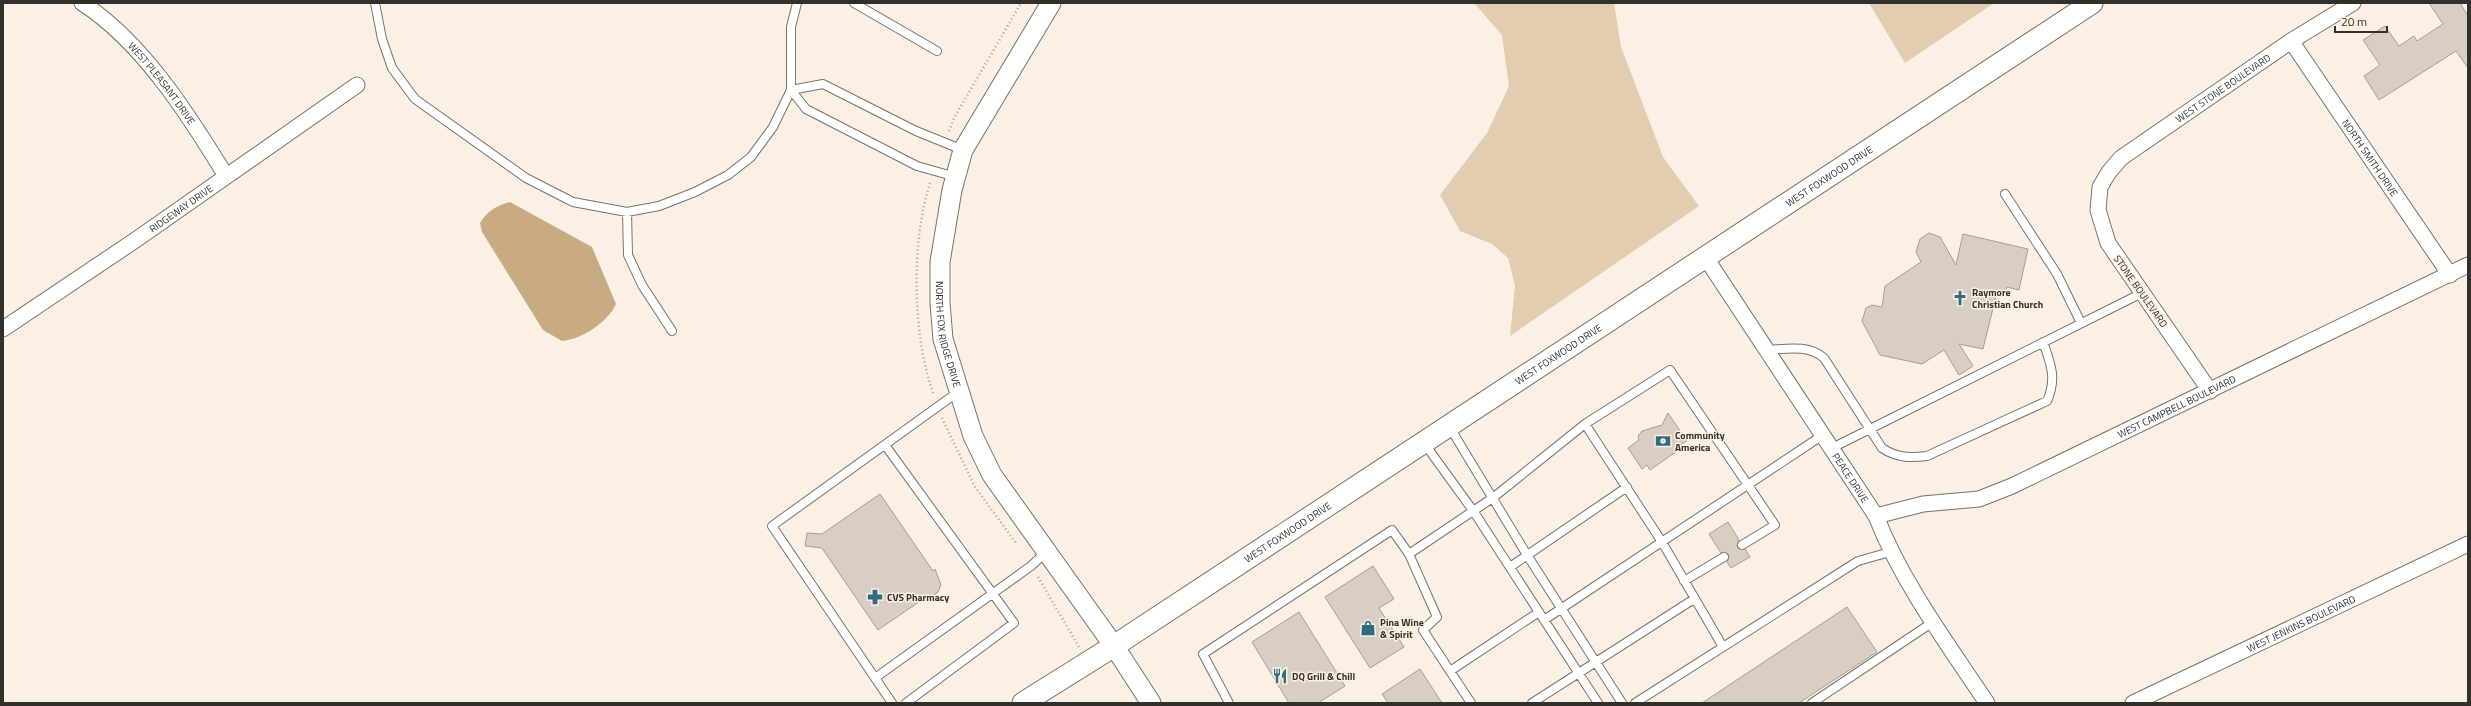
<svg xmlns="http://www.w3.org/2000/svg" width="2471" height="706" viewBox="0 0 2471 706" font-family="'Titillium Web',sans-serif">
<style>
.green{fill:#e3ccaf}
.water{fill:#c8aa83}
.building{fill:#d8cec1;stroke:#a79e91}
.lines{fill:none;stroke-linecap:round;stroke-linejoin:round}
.service-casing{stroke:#7c7266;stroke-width:10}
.minor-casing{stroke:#7c7266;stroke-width:17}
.tertiary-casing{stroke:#7c7266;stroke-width:21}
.secondary-casing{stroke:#7c7266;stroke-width:23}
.path{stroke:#a9a197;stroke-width:2.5;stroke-dasharray:1 3;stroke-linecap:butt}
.service{stroke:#fff;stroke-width:8}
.minor{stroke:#fff;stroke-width:15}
.tertiary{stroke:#fff;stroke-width:19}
.secondary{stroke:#fff;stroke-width:21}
.labels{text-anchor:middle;stroke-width:3;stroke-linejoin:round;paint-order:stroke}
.street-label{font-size:10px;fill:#332f2a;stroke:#fbf0e3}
.poi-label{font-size:10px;font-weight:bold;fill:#332f2a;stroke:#fbf0e3;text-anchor:start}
</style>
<rect width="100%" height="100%" fill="#fbf0e3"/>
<path class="green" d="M 1474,3 L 1614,3 L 1621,47 L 1663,157 L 1699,206 L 1510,336 L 1515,286 L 1508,258 L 1492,244 L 1460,231 L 1440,195 L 1487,133 L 1509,86 L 1502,35 Z
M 1869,3 L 1994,3 L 1905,63 Z"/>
<path class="water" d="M 510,202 L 592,247 L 616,304 C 608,322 582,339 562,341 L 543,330 L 482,232 L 480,223 C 487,211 496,206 510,202 Z"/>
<path class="building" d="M 2429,3 L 2460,3 L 2468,16 L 2468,68 L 2456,51 L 2379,100 L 2364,76 L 2380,65 L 2363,40 L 2385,26 L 2399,46 L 2414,36 L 2417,41 L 2443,24 Z
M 1929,233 L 1940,237 L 1956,265 L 1963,234 L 2028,249 L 2019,290 L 2007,287 L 2005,294 L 1997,292 L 1983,349 L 1959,344 L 1973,366 L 1959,375 L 1944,350 L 1922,364 L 1880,355 L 1862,321 L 1866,308 L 1872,305 L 1882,307 L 1885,286 L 1921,262 L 1916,252 L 1920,239 Z
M 1668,413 L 1687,441 L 1678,446 L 1680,449 L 1650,470 L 1647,465 L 1642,469 L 1628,448 L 1639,440 L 1638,436 L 1642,431 L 1662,425 Z
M 880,494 L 933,571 L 935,569 L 941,585 L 938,592 L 931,597 L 929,595 L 878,630 L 822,548 L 805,546 L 807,533 L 822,534 Z
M 1728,522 L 1739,540 L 1737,545 L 1738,548 L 1745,549 L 1750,557 L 1731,568 L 1727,562 L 1729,557 L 1728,554 L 1721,553 L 1709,534 Z
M 1373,566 L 1394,599 L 1379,608 L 1404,647 L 1370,668 L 1325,597 Z
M 1847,607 L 1877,652 L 1799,703 L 1702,703 Z
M 1299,612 L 1345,686 L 1318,703 L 1289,703 L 1252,642 Z
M 1420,669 L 1442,703 L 1388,703 L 1382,694 Z"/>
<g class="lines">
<g class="service-casing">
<path id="service" d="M 375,3 L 382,39 L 392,68 L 415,99 L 526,178 L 573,202 L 627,212 L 659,206 L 695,192 L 728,175 L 751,157 L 773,127 L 791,90 L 791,27 L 797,3
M 854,3 L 937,51
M 791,90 L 806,109 L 917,166 L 956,177
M 791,90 L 823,84 L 916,131 L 963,150
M 2005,194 L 2057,274 L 2081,323
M 627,212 L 628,255 L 642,285 L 672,331
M 1767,350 C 1786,349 1808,344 1824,358 L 1882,448 C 1897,458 1910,458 1927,456 L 2047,401 C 2057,379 2051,364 2043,342
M 1585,424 L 1670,370 L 1775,525 L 1742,545
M 1449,426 L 1527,555 L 1622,703
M 1424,443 L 1474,512 L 1598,703
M 885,445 L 1014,623 L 906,703
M 1832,448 L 2142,293
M 1409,554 L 1437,617 L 1423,630 L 1471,703
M 1510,567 L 1627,487
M 1684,581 L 1724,557
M 1544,620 L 1823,435
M 1450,671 L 1539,612
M 875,678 L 1031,566 L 1046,552
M 892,703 L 772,526 L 958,392
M 1229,703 L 1203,654 L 1392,530 L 1409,554 L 1494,497 L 1585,424 L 1662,542 L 1723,647
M 1532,703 L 1694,599
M 1635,703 L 1858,561 L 1890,552
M 1812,703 L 1933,622"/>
</g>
<g class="minor-casing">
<g id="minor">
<path id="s1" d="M 82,3 C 142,41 190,117 226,176"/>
<path id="s2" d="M 2291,41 L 2450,275"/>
<path id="s3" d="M 1706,258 L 1876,516 C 1902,583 1947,643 1987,703"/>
<path id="s4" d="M 3,329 L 137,239 L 357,85"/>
<path id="s5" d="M 2210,391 L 2108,243 L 2098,210 L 2100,187 L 2109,172 L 2121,158 L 2291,41 L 2353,3"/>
<path id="s6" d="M 1876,516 L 1923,504 L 1979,499 L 2012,486 L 2468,265"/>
<path id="s7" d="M 2133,703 L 2468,544"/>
</g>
</g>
<g class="tertiary-casing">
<g id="tertiary">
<path id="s8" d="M 1051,3 L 963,150 L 952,190 L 940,262 L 940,303 L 943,339 L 973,436 L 992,475 L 1114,646 L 1151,703"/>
</g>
</g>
<g class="secondary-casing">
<g id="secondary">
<path id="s9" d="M 1023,703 L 1114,646 L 2092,3"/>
</g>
</g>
<path class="path" d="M 949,131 L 954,118 L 1021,3
M 930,183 C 911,241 912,338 934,395
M 942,418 L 975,487 L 1016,543
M 1038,577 L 1079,647"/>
<use href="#service" class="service"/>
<use href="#minor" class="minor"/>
<use href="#tertiary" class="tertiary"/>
<use href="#secondary" class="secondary"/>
</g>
<defs>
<g id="church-bare" transform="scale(1.2)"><path d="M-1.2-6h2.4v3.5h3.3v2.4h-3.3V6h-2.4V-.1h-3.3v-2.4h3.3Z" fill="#2d6c81" stroke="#fbf0e3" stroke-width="2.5" paint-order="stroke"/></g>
<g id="bank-bare" transform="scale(1.2)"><path d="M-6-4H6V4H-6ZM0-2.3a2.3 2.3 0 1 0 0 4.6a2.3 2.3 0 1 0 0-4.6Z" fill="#2d6c81" stroke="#fbf0e3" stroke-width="2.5" paint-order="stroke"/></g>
<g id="pharmacy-bare" transform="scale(1.2)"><path d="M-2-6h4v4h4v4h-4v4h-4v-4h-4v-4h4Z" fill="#2d6c81" stroke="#fbf0e3" stroke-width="2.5" paint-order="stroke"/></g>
<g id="shop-bare" transform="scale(1.2)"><path d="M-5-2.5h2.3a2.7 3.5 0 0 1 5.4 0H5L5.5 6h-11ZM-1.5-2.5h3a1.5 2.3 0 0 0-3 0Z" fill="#2d6c81" stroke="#fbf0e3" stroke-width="2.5" paint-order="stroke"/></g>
<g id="restaurant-bare" transform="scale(1.2)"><path d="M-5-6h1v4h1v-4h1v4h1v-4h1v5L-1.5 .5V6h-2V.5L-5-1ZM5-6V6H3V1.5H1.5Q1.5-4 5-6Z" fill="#2d6c81" stroke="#fbf0e3" stroke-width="2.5" paint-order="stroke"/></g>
</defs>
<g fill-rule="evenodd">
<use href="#church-bare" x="1960" y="298"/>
<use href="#bank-bare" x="1663" y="441"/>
<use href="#pharmacy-bare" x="875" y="597"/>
<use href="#shop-bare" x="1368" y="628"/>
<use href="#restaurant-bare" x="1280" y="676"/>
</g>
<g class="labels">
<g class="street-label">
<text dy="4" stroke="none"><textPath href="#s1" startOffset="114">WEST PLEASANT DRIVE</textPath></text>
<text dy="4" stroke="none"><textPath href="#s5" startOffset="397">WEST STONE BOULEVARD</textPath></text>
<text dy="4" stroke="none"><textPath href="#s2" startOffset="141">NORTH SMITH DRIVE</textPath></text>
<text dy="4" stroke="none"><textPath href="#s9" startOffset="963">WEST FOXWOOD DRIVE</textPath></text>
<text dy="4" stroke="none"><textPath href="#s4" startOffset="215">RIDGEWAY DRIVE</textPath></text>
<text transform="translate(2141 291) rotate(55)" y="4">STONE BOULEVARD</text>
<text dy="4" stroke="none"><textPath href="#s8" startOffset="359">NORTH FOX RIDGE DRIVE</textPath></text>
<text dy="4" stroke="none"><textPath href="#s9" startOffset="639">WEST FOXWOOD DRIVE</textPath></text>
<text dy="4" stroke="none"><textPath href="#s6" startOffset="323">WEST CAMPBELL BOULEVARD</textPath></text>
<text dy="4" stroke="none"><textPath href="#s3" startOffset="263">PEACE DRIVE</textPath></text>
<text dy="4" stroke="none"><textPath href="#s9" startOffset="315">WEST FOXWOOD DRIVE</textPath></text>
<text dy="4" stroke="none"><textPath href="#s7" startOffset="186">WEST JENKINS BOULEVARD</textPath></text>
</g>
<g class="poi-label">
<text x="1972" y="296">Raymore<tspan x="1972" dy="12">Christian Church</tspan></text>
<text x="1675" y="439">Community<tspan x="1675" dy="12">America</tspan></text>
<text x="887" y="601">CVS Pharmacy</text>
<text x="1380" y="626">Pina Wine<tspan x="1380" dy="12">&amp; Spirit</tspan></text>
<text x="1292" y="680">DQ Grill &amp; Chill</text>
</g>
</g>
<rect width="2471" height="706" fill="none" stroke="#332f2a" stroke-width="8"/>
<path d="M2335 26v6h52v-6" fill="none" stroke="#332f2a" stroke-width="2"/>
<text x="2341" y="26" font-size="12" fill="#332f2a" stroke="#fbf0e3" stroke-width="3" paint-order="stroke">20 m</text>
</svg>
